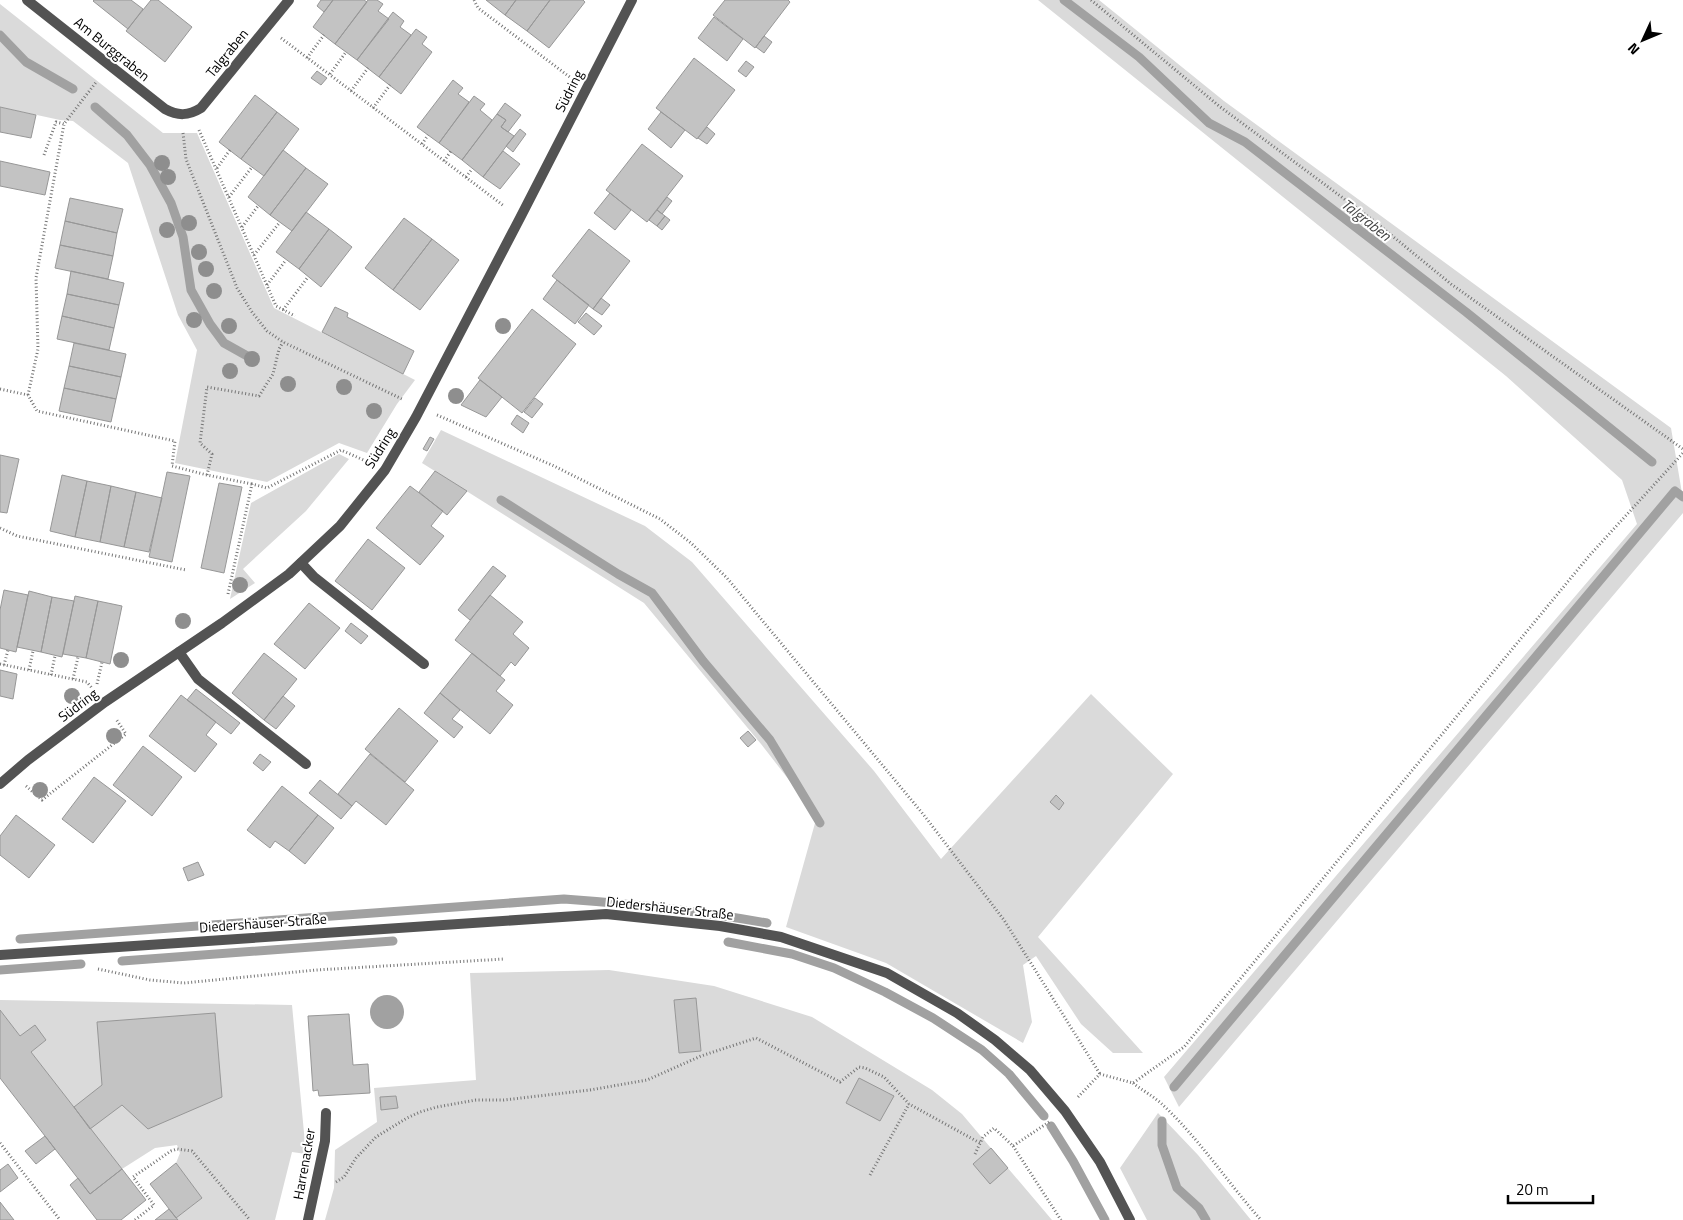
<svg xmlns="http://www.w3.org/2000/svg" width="1683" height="1220" viewBox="0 0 1683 1220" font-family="'Titillium Web',sans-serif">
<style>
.green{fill:#dadada}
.water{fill:#a1a1a1}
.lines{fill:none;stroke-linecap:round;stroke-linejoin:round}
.stream{stroke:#a1a1a1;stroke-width:9}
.building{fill:#c3c3c3;stroke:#979797}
.path{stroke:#757575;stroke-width:3;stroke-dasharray:1 2.5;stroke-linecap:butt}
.lane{stroke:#535353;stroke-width:10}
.street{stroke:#535353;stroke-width:10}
.tree{fill:#8e8e8e}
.labels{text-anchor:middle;stroke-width:4;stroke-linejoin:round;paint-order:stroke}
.street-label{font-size:14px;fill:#000;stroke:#fff}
.water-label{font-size:15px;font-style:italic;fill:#424242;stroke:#fff}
</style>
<rect width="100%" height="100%" fill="#fff"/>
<path class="green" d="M 1038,0 L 1099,0 L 1224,101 L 1671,428 L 1683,499 L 1683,513 L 1179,1107 L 1164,1077 L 1637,524 L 1622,480 L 1506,376 Z
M 0,4 L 163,133 L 197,133 L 274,308 L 415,380 L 397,404 L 367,453 L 339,443 L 267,482 L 175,463 L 197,350 L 178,315 L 128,163 L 73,121 L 60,120 L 0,107 Z
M 441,430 L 645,526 L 692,562 L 874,771 L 941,859 L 1091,694 L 1173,774 L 1038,937 L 1143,1053 L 1113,1053 L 1081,1024 L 1036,956 L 1023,965 L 1032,1022 L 1023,1043 L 886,963 L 786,927 L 817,816 L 761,744 L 644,603 L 422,463 Z
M 339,454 L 349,459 L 306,511 L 243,569 L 255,583 L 230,599 L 251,503 Z
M 609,970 L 714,986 L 812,1017 L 932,1090 L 962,1114 L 1052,1220 L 325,1220 L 334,1188 L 335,1150 L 377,1122 L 374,1088 L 476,1080 L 470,973 Z
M 0,1000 L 292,1005 L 306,1154 L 292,1152 L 275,1220 L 178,1220 L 176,1218 L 202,1198 L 176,1163 L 180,1153 L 177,1145 L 155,1148 L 122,1169 L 90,1129 L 91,1099 L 76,1110 L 31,1052 L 46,1040 L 35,1026 L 20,1036 L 0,1010 Z
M 1158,1113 L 1198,1155 L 1251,1220 L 1147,1220 L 1120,1168 Z"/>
<path class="water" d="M370 1012a17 17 0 1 1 34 0a17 17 0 1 1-34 0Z"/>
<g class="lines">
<path class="stream" d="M 1064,0 L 1139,57 L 1209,123 L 1245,142 L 1466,312 L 1652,462
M 0,35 L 26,62 L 73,89
M 95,107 L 127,135 L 150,165 L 171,203 L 183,237 L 191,290 L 210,324 L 224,343 L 249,357
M 501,500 L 618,574 L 652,593 L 703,661 L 770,740 L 820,823
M 20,939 L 564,899 C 633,904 700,911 767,923
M 728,942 L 792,954 L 834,968 L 885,992 L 933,1018 L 982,1050 L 1009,1074 L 1044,1116
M 122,961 L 393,941
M 0,970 L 81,964
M 1174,1087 L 1675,491 L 1683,497
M 1162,1121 L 1162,1145 L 1177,1188 L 1199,1208 L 1206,1220
M 1051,1126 L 1073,1161 L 1105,1220"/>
</g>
<path class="building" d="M 94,0 L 131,0 L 143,9 L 128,29 L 93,1 Z
M 151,0 L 158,0 L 192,27 L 165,62 L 126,31 Z
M 321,0 L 333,0 L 324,12 L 317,6 Z
M 333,0 L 364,0 L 367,2 L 335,44 L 313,27 Z
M 368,0 L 377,0 L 383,4 L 378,11 L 389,19 L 357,60 L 335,44 Z
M 486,0 L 516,0 L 505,15 Z
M 516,0 L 550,0 L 527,31 L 505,15 Z
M 550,0 L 583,0 L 585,2 L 549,48 L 527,31 Z
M 725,0 L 788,0 L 790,2 L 755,48 L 713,15 Z
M 393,12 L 404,21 L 400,27 L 411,35 L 379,77 L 357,60 Z
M 714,17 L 743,39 L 727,61 L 698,38 Z
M 416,29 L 427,37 L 422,44 L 432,52 L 401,94 L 379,77 Z
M 764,36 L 772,42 L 764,53 L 756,47 Z
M 694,58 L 735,90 L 697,139 L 656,108 Z
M 746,61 L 754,67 L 746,77 L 738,71 Z
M 317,71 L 327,78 L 321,85 L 311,78 Z
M 453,80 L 463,88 L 458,94 L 469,102 L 439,143 L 417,127 Z
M 255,95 L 277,112 L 241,159 L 219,142 Z
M 474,96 L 485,104 L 480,110 L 492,120 L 462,160 L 439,143 Z
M 505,103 L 521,115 L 508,132 L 501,127 L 506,120 L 497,114 Z
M 0,107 L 36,115 L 31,138 L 0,132 Z
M 277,112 L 299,129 L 264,176 L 241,159 Z
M 661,112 L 685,130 L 671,148 L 648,129 Z
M 497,114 L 506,120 L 501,127 L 514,136 L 483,177 L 462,160 Z
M 707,127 L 715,134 L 707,144 L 698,138 Z
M 520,129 L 526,134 L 513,152 L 506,146 Z
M 642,144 L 683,176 L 647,222 L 606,190 Z
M 283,150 L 306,168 L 270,215 L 248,197 Z
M 503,151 L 520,164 L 500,189 L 483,177 Z
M 0,161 L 50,172 L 45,195 L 0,186 Z
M 306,168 L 328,184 L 292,231 L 270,215 Z
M 610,193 L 631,210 L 615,230 L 594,213 Z
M 667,197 L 672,201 L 662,214 L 657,210 Z
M 70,198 L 123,209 L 117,233 L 65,221 Z
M 657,210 L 665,216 L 657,226 L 649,220 Z
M 306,212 L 329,229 L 299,269 L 276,252 Z
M 665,216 L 670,220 L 662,230 L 657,226 Z
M 404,218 L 432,239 L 393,290 L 365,268 Z
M 65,221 L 117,233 L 113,256 L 60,245 Z
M 329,229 L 352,247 L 321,287 L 299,269 Z
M 589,229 L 630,261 L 593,309 L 552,276 Z
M 432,239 L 459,260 L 420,310 L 393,290 Z
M 60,245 L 113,256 L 108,279 L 55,268 Z
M 71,271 L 124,283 L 119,305 L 67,294 Z
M 557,280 L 589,305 L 575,324 L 543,299 Z
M 67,294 L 119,305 L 114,328 L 62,316 Z
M 601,298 L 610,305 L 602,315 L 593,309 Z
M 335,307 L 348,313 L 347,317 L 414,351 L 403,374 L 322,332 Z
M 532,309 L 576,344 L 522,413 L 478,378 Z
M 586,313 L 602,326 L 594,335 L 578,322 Z
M 62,316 L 114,328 L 109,350 L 57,339 Z
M 74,343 L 126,354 L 121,377 L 69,366 Z
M 69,366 L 121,377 L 116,399 L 64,388 Z
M 480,380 L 502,397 L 486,417 L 461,405 Z
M 64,388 L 116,399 L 111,422 L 59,411 Z
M 535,398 L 543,404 L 532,418 L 524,412 Z
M 517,415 L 529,423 L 523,433 L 511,424 Z
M 430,437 L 434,439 L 427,451 L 423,449 Z
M 0,455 L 19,459 L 7,513 L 0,512 Z
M 435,471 L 467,491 L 447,515 L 419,492 Z
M 167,472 L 190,476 L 172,562 L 149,557 Z
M 62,475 L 87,481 L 75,537 L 50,531 Z
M 87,481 L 111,486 L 100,542 L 75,537 Z
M 219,483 L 242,487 L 224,573 L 201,568 Z
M 111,486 L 136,492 L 124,547 L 100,542 Z
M 410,486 L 443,511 L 431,526 L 444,536 L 420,565 L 376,528 Z
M 136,492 L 162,498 L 149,552 L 124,547 Z
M 368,539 L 405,568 L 372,610 L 335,581 Z
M 493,566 L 506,576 L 470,620 L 458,610 Z
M 4,590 L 28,595 L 16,652 L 0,648 L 0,610 Z
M 29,591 L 52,597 L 41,652 L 17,647 Z
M 490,595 L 523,622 L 513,634 L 529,648 L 515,666 L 511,662 L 500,676 L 455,640 Z
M 75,596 L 98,601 L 86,658 L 63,654 Z
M 52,597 L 74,601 L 62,657 L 41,652 Z
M 98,601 L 122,606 L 110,664 L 86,658 Z
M 309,603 L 340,628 L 305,669 L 274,644 Z
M 351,623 L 368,636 L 361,644 L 345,631 Z
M 264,653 L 297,679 L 264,720 L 232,693 Z
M 472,653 L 505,680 L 496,691 L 513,705 L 490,734 L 440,693 Z
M 0,670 L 17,674 L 13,699 L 0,696 Z
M 196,689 L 240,723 L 231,734 L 187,700 Z
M 440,693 L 460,710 L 452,719 L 463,727 L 454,738 L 424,713 Z
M 181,695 L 216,722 L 206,735 L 217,744 L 195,772 L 149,736 Z
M 283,696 L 295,706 L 276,729 L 264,720 Z
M 399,708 L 438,741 L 405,782 L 365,749 Z
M 748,731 L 756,740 L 748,747 L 740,738 Z
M 143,746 L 182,777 L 152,816 L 113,785 Z
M 260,754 L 271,762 L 263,771 L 253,763 Z
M 370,754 L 414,790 L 386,825 L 356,801 L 352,806 L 338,794 Z
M 94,777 L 126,801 L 93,843 L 62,819 Z
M 320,780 L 352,806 L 341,819 L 309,793 Z
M 282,786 L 318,815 L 289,851 L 275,841 L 270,848 L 247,830 Z
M 1056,795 L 1064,803 L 1059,810 L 1050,802 Z
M 16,815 L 55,845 L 29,878 L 0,855 L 0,836 Z
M 318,815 L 334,828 L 305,864 L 289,851 Z
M 198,862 L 204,875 L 188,881 L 183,868 Z
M 696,998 L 701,1051 L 679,1053 L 674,1000 Z
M 0,1010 L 20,1036 L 35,1025 L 46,1040 L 31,1052 L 122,1169 L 90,1194 L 0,1078 Z
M 215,1013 L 222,1097 L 148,1129 L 122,1105 L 90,1129 L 74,1107 L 102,1085 L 97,1022 Z
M 349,1014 L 353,1065 L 368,1064 L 370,1093 L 319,1096 L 318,1090 L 313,1091 L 308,1016 Z
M 859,1078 L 894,1096 L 880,1121 L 846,1103 Z
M 396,1096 L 398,1108 L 381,1110 L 380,1097 Z
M 45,1136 L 55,1149 L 36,1164 L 25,1151 Z
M 991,1148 L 1008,1168 L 990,1184 L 973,1164 Z
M 176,1163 L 202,1198 L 176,1218 L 150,1184 Z
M 8,1164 L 18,1178 L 0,1192 L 0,1170 Z
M 122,1169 L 146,1200 L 121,1220 L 97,1220 L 70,1185 L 78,1178 L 90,1194 Z
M 0,1202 L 14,1220 L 0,1220 Z
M 169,1209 L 178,1220 L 155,1220 Z"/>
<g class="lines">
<path class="path" d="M 474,0 L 478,8 L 571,78
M 1091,0 L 1219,106 L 1374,221 L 1451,284 L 1683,449
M 281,38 L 504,206
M 307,58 L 324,35
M 330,74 L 346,52
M 351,91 L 368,68
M 373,108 L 390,85
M 199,130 L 276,306 L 295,316
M 183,133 L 186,159 L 237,288 L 252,312 L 267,331 L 283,342 L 404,400
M 422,144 L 428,135
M 44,155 L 56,122 L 64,124
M 444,161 L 451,151
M 217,168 L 230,150
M 466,177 L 472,169
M 229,197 L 252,167
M 242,227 L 258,206
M 254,255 L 280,222
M 267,285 L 286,260
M 283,310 L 308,277
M 0,389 L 28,395 L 37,411 L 175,441 L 172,466 L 207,475 L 252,484
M 28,395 L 38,349 L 36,278 L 64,124 L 97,81
M 437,415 L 554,466 L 660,519 L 691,543 L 727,578 L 923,814 L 1004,920 L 1100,1074
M 207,475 L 212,454 L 200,443 L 207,387 L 259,396 L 273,374 L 279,349 L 283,342
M 0,528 L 17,536 L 186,570
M 228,594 L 252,484 L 267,488 L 341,450 L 368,462
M 0,664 L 87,682 L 92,688
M 4,665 L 8,650
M 29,670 L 33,651
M 51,675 L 55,656
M 73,679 L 78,657
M 97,684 L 102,662
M 26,786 L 42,800 L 126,734 L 116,719
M 98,969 L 150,980 L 184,983 L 316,970 L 504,959
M 1133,1083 C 1143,1091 1155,1097 1164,1106 C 1201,1141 1228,1183 1261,1220
M 1078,1097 L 1100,1074 L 1133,1083 L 1184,1047 L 1589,556 L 1683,453
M 0,1143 L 60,1220
M 1013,1146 L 1061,1220
M 975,1154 L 983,1137 L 994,1128 L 1013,1146 L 1049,1122
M 870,1175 L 909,1104
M 336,1182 L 344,1177 L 356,1158 L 376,1137 L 407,1118 L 420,1112 L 437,1107 L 476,1100 L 504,1100 L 590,1090 L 647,1080 L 701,1056 L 756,1038 L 840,1082 L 859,1067 L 865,1068 L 884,1077 L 909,1104 L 980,1143
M 135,1220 L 154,1205 L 133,1177 L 171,1151 L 177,1149 L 192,1151 L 250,1220"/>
<path class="lane" d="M 301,563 L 314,577 L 424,664
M 179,652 L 198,679 L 306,764
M 308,1220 L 325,1141 L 326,1113"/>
<path class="street" d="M 27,0 L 165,109 C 178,116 188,116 201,108 L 289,0
M 0,784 L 28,760 L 105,702 L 222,623 L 289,574 L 340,526 L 385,470 L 416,417 L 520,218 L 632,0
M 0,955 L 606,914 L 720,926 L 781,937 L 887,973 L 957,1013 L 995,1040 L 1030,1070 L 1065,1111 L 1100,1162 L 1130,1220"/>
</g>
<g class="tree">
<circle cx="162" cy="163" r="8"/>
<circle cx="168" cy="177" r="8"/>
<circle cx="189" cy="223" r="8"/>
<circle cx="167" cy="230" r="8"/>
<circle cx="199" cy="252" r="8"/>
<circle cx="206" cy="269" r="8"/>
<circle cx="214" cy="291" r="8"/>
<circle cx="194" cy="320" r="8"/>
<circle cx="229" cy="326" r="8"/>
<circle cx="503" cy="326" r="8"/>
<circle cx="252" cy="359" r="8"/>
<circle cx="230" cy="371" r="8"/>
<circle cx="288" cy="384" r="8"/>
<circle cx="344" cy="387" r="8"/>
<circle cx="456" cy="396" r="8"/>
<circle cx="374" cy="411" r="8"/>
<circle cx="240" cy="585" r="8"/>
<circle cx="183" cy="621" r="8"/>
<circle cx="121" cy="660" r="8"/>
<circle cx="72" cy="696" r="8"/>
<circle cx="114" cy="736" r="8"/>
<circle cx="40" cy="790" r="8"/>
</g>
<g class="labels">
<g class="street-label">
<text transform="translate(112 49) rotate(39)" y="5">Am Burggraben</text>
<text transform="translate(227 53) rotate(-51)" y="5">Talgraben</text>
<text transform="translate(569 91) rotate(-63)" y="5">Südring</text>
<text transform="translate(380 448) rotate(-58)" y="5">Südring</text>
<text transform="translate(78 705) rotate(-37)" y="5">Südring</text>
<text transform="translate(670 908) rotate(6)" y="5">Diedershäuser Straße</text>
<text transform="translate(263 923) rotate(-4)" y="5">Diedershäuser Straße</text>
<text transform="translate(304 1164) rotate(-80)" y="5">Harrenacker</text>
</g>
<g class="water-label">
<text transform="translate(1366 220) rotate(38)" y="5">Talgraben</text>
</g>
</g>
<g transform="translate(1643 40) rotate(226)" stroke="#ffffff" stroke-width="4" paint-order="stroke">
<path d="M0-4L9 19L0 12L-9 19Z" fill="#000000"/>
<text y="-8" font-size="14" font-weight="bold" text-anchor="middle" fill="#000000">N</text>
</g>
<path d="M1508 1195v8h85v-8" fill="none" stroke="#000000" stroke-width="2.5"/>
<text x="1516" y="1195" font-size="15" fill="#000000" stroke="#ffffff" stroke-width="4" paint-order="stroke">20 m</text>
</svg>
